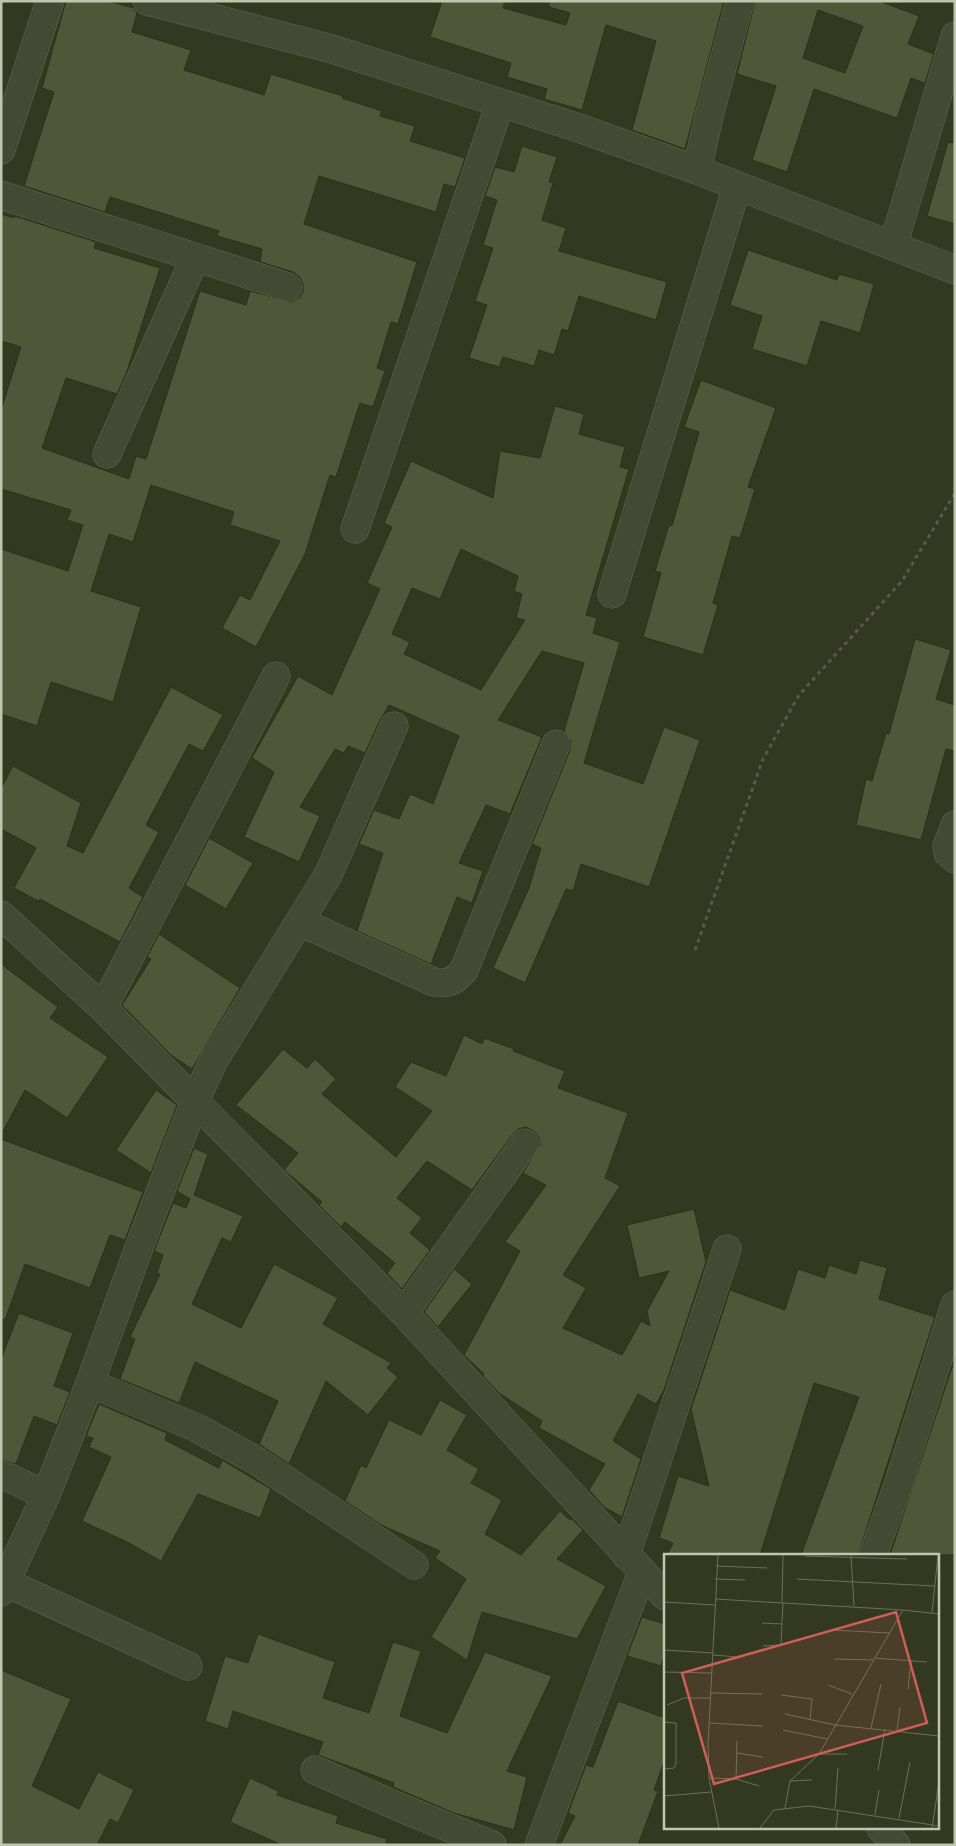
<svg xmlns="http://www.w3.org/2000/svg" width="956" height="1846" viewBox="0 0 956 1846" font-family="'Nunito Sans',sans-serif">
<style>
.building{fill:#505739;stroke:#2b301b;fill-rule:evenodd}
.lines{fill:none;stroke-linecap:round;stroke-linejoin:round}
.minor-casing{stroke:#626751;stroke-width:29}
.path{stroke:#5d5846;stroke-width:3;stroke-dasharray:4 4;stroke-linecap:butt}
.minor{stroke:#444934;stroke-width:28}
.inset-road{fill:none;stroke:#6b7159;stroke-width:1}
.view{fill:#ce5f57;fill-opacity:0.15;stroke:#ce5f57;stroke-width:2.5}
.inset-edge{fill:none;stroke:#c0c6ae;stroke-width:2.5}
</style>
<rect width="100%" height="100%" fill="#333920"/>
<path class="building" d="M 66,1 L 108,1 L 134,8 L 137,13 L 132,32 L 191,50 L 184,70 L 264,95 L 271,74 L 343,96 L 342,98 L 382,111 L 380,116 L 415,126 L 410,141 L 465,158 L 455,187 L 444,184 L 436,212 L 319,176 L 304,224 L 417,262 L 398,324 L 391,322 L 377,368 L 385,371 L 373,407 L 360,403 L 336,477 L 330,475 L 305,554 L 256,647 L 222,628 L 240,595 L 250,600 L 280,541 L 230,525 L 234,512 L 151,485 L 133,542 L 109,534 L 91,591 L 141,607 L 113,702 L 51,682 L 37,726 L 1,714 L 1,549 L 68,571 L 83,525 L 67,520 L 71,510 L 1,489 L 1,410 L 21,347 L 1,341 L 1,214 L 14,218 L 15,216 L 96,242 L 94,248 L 160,268 L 126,374 L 117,394 L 66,378 L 42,448 L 129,479 L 136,456 L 146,459 L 200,291 L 246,305 L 250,291 L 291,302 L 299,298 L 303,292 L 303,284 L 300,277 L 293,272 L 260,262 L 262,249 L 217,236 L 219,231 L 110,197 L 105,212 L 24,186 L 54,92 L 42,88 Z
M 442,1 L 505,1 L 503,8 L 566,25 L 570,13 L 549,7 L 549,1 L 724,1 L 685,149 L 632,130 L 656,41 L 606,25 L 582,110 L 544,99 L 547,89 L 507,77 L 511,63 L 430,37 Z
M 755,1 L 879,1 L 919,16 L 908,44 L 934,54 L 925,83 L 911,78 L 897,118 L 814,89 L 787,172 L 752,160 L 776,86 L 737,74 ZM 818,10 L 863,26 L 845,73 L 803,58 Z
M 948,142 L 955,143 L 955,224 L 927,216 Z
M 522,146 L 557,157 L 549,182 L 553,183 L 542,220 L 566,228 L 559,251 L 667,282 L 656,320 L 579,296 L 568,331 L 562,329 L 554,355 L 539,350 L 534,366 L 503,357 L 499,367 L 469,358 L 487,305 L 475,301 L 493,248 L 483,245 L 497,200 L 485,196 L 495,167 L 514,172 Z
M 748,250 L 837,280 L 839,274 L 874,284 L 860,333 L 821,321 L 807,366 L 752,349 L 762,316 L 730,305 Z
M 701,380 L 776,408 L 748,487 L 755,489 L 740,538 L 732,536 L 713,603 L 718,605 L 703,655 L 643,637 L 661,573 L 655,571 L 669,525 L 672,526 L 699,432 L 684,427 Z
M 555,406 L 584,414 L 579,434 L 625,447 L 620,467 L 629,469 L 586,615 L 597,618 L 593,633 L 620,642 L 584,763 L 643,784 L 664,727 L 700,740 L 649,887 L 581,864 L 573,891 L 566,889 L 525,983 L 493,968 L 529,888 L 541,848 L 532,844 L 570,750 L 571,741 L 564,731 L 584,663 L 542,651 L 498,720 L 542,737 L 510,814 L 486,805 L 459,863 L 483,871 L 472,903 L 457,897 L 431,964 L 357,931 L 383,853 L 359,844 L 374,810 L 399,819 L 410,794 L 433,804 L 459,736 L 389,705 L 380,720 L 365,753 L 348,746 L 344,753 L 335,749 L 300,807 L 320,816 L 299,862 L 244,837 L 274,772 L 252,758 L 298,676 L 332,695 L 380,589 L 367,583 L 392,527 L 384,523 L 411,461 L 493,498 L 500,451 L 540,458 ZM 461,549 L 518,576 L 514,591 L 522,594 L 516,618 L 525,620 L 481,690 L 404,654 L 410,642 L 392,634 L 412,588 L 440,599 Z
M 915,639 L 951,650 L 936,699 L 955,705 L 955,751 L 946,749 L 921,840 L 856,825 L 866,779 L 872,781 L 886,733 L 889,734 Z
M 171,687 L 223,715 L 203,751 L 189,744 L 146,825 L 159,832 L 129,888 L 143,897 L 120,942 L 40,899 L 38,901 L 14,888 L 36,848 L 1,829 L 1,788 L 13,766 L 81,803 L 67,846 L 83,853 Z
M 209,838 L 253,863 L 226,909 L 185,885 Z
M 159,934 L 240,988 L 192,1069 L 171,1055 L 122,1005 L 151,959 L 147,957 Z
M 1,964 L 58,1007 L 50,1018 L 108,1057 L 67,1118 L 25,1090 L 1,1135 Z
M 464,1035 L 482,1044 L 484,1038 L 514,1049 L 513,1051 L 565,1071 L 558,1088 L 628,1113 L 605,1178 L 620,1186 L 563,1275 L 586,1288 L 563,1328 L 622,1355 L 641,1321 L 650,1326 L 647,1311 L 669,1271 L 639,1278 L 627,1225 L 694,1209 L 706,1262 L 664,1390 L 656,1404 L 638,1394 L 613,1441 L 641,1459 L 622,1517 L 604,1507 L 589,1490 L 605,1464 L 539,1428 L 542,1421 L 499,1393 L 483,1376 L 484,1374 L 464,1355 L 520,1251 L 505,1242 L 546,1185 L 523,1173 L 540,1145 L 539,1137 L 534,1131 L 526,1127 L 518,1129 L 513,1134 L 472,1190 L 427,1161 L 397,1198 L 422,1218 L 410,1233 L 430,1250 L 402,1289 L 387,1273 L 395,1263 L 345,1222 L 341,1227 L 319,1205 L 322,1202 L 284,1170 L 298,1153 L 236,1105 L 283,1049 L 307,1068 L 315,1059 L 336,1079 L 322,1094 L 396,1157 L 432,1111 L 395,1087 L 411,1062 L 446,1076 Z
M 156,1090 L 177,1105 L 151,1173 L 116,1150 Z
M 1,1139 L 143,1192 L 125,1240 L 110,1235 L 90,1288 L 25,1264 L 5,1320 L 1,1319 Z
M 194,1148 L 208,1154 L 194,1195 L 243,1216 L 231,1242 L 222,1238 L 192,1304 L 241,1328 L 274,1264 L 338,1298 L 323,1324 L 391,1363 L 387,1368 L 398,1377 L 368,1415 L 326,1381 L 289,1464 L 259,1444 L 278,1401 L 195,1362 L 179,1403 L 120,1379 L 135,1339 L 130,1337 L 160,1274 L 157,1273 L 163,1255 L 154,1251 L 173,1203 L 186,1208 L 190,1199 L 177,1191 Z
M 860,1260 L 887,1268 L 879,1299 L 935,1317 L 858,1555 L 801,1555 L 859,1397 L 814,1383 L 760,1555 L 667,1555 L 673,1543 L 659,1538 L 678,1476 L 709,1486 L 691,1409 L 730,1290 L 785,1310 L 798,1269 L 825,1278 L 829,1265 L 856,1274 Z
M 454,1269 L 472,1284 L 438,1327 L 424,1312 Z
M 19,1313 L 73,1333 L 54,1386 L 70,1392 L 57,1425 L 34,1416 L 16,1464 L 1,1459 L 1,1359 Z
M 952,1367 L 955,1368 L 955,1555 L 890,1555 Z
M 440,1400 L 467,1415 L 447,1450 L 479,1469 L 471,1483 L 502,1500 L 485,1534 L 521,1555 L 560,1511 L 570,1520 L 571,1518 L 583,1530 L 557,1559 L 606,1586 L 577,1639 L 482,1612 L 467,1660 L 431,1637 L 466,1579 L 435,1558 L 440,1551 L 381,1525 L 345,1501 L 361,1465 L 366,1468 L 389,1420 L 421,1435 Z
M 99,1404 L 167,1433 L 165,1440 L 219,1468 L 222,1460 L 271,1489 L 260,1518 L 198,1494 L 161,1561 L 129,1543 L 82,1521 L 111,1457 L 89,1447 L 93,1438 L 86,1436 Z
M 642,1617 L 665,1624 L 665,1653 L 661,1666 L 627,1656 Z
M 258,1634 L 335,1662 L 323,1698 L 369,1713 L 393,1642 L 421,1651 L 400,1716 L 447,1733 L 485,1652 L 552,1676 L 507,1771 L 527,1777 L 514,1830 L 454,1813 L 393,1787 L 394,1783 L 318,1755 L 323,1742 L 233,1711 L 228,1729 L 205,1721 L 225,1656 L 248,1663 Z
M 1,1670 L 71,1699 L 32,1786 L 79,1809 L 98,1772 L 134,1790 L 118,1823 L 110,1819 L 97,1845 L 1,1845 Z
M 618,1701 L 665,1718 L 665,1759 L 654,1790 L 658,1791 L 638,1845 L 560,1845 L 575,1816 L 568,1813 L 586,1765 L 593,1767 Z
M 250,1778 L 278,1791 L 277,1795 L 338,1816 L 336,1823 L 387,1839 L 386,1845 L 282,1845 L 230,1822 Z"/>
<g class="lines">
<g class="minor-casing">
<path id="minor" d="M 147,1 L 332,49 L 579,128 L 697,170 L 955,270
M 1,150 L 50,1
M 697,170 L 710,112 L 740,1
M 1,195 L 288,287
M 893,246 L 955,36
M 107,454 L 195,258
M 355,529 L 500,104
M 612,594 L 737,186
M 955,825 L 947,846 L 948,853 L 955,859
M 1,915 L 103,1008 L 404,1313 L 665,1596
M 300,922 L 434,982 C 449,984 455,981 464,970 L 556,744
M 103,1008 L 276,676
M 404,1313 L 525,1143
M 90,1383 L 197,1428 L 257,1461 L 414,1565
M 1,1474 L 46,1495
M 626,1555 L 727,1249
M 873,1555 L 897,1488 L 955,1305
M 5,1582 L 188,1666
M 1,1592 L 46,1495 L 90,1383 L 141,1242 L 195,1101 L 213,1062 L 328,875 L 394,726
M 315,1770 L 406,1810 L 492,1845
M 880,1827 L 896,1845
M 539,1845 L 642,1572"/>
</g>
<path class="path" d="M 695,950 L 763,759 L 799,695 L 902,581 L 955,493"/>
<use href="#minor" class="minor"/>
</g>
<g transform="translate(664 1554)">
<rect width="275" height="275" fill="#333920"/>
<path class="inset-road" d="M 54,1 L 44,190 L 45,224 L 55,274M 187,1 L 190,52M 141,2 L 243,5M 52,12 L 103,14M 51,25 L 81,26M 133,25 L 270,32M 51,45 L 239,56M 0,48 L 51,51M 118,48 L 119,1M 268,59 L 274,1M 98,69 L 118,70M 168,76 L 225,79M 99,92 L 117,91 L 119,48M 0,96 L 49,99M 49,101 L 74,103M 210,104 L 263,108M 170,105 L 209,106M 0,118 L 48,119M 164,131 L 188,140M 244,135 L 247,107M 47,139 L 98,140M 117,141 L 148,145 L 146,165M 3,151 L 20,144 L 46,144M 121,160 L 171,171 L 275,182M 0,168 L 12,169 L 12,210 L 10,214 L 0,215M 45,169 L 99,172M 207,174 L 217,130M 119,176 L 163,185M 233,177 L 236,153M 73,199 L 99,203M 155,200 L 183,200M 214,216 L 221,175M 45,224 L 72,225 L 95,232M 72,225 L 73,187M 126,227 L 148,226M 0,242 L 47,238M 121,254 L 126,227 L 155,200 L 239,56 L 275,60M 171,255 L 174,214M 211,261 L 215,236M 235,264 L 246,208M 96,274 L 110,256 L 145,252 L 275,272M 172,274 L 174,256M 268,274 L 275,228"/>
<path class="view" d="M 232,58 L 263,169 L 50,230 L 18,119 Z"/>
<rect width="275" height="275" class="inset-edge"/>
</g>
<rect width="956" height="1846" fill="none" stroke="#c0c6ae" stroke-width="5"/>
</svg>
